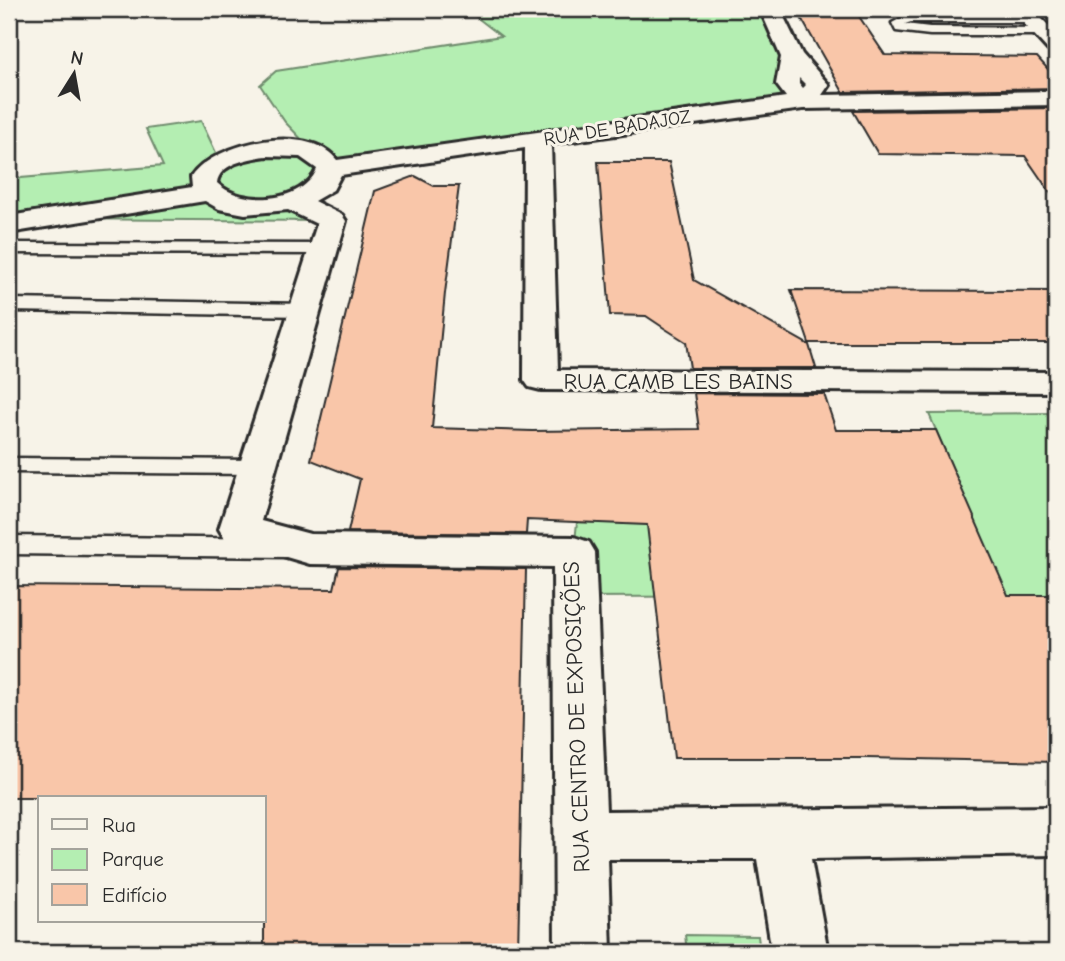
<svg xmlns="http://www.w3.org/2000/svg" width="1065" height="961" viewBox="0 0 1065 961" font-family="'Comic Neue',sans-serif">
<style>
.green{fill:#b4eeb2;stroke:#708c6e;stroke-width:2}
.building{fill:#f9c6a9;stroke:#2b2b2b;stroke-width:2}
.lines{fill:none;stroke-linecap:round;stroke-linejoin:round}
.lane-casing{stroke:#2b2b2b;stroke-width:5}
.street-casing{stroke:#2b2b2b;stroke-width:6}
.lane{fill:#f7f3e8;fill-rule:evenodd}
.street{fill:#f7f3e8;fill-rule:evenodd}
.labels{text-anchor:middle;stroke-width:6;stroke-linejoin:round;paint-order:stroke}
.far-street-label{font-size:19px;fill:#2b2b2b;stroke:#f7f3e8}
.street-label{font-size:23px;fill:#2b2b2b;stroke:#f7f3e8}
</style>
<rect width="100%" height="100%" fill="#f7f3e8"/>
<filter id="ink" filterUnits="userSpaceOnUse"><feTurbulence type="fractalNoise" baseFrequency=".0143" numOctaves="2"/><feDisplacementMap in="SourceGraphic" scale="14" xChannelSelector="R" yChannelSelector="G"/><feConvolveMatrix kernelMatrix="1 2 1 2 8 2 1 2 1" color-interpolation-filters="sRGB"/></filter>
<g filter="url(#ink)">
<path class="green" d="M 466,9 L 770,9 L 792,57 L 803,102 L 330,169 L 285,122 L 260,85 L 276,71 L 501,36 Z
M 201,121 L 220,161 L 204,185 L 332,221 L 42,219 L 9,224 L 9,179 L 163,166 L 146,129 Z
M 292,152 L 321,164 L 318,183 L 279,200 L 229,198 L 212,177 L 233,159 Z
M 1056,413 L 1056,595 L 575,597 L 574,552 L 577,522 L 977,526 L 929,414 Z
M 685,935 L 758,936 L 760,952 L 687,952 Z"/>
<path class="building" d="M 796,9 L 854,9 L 885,55 L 1037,57 L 1056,78 L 1056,88 L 843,92 Z
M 1056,108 L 1056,201 L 1025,156 L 878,154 L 853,111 Z
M 598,162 L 669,162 L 694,280 L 809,345 L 816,368 L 690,368 L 686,342 L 664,328 L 646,316 L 610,315 Z
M 415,176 L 434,186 L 459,186 L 445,293 L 432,428 L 532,431 L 699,429 L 694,393 L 824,394 L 836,430 L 936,430 L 1008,595 L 1056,595 L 1056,762 L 866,758 L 674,758 L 647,525 L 527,520 L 526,534 L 348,532 L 360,479 L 311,460 L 375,191 Z
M 791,290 L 1056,291 L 1056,343 L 809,343 Z
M 339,567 L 526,569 L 518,952 L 264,952 L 264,798 L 9,798 L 9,586 L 334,589 Z"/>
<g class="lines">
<g class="lane-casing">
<path id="lane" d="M 1024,9 L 1056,9 L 1056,15 L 1035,16 L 1034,21 L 1030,22 L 911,22 L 905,24 L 930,27 L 1043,28 L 1049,32 L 1047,35 L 930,35 L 896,31 L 892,23 L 909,14 L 1019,14 L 1020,10 Z
M 9,243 L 325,244 L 334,249 L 325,254 L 9,253 Z
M 9,299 L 306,304 L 315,310 L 306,316 L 9,311 Z
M 9,458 L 258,460 L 266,462 L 269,467 L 266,472 L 258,474 L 9,472 Z
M 9,536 L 286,539 L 295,542 L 298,548 L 295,554 L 286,557 L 9,554 Z"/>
</g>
<g class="street-casing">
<path id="street" d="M 760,9 L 780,9 L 802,54 L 829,85 L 822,95 L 1056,91 L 1056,105 L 803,109 L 551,144 L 558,370 L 1056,372 L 1056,392 L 541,390 L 529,387 L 524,380 L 525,148 L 341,175 L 333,190 L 314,201 L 342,215 L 346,221 L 261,521 L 310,534 L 574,537 L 589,542 L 595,552 L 606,811 L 1056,807 L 1056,855 L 811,859 L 828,952 L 772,952 L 757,859 L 608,859 L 611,952 L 555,952 L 553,567 L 310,564 L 225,539 L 219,529 L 317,224 L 288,210 L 245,214 L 219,209 L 205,201 L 9,233 L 9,216 L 192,187 L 191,177 C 215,142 308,122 337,160 L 786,97 L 776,84 L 781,57 ZM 799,78 L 806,85 L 803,88 L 799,83 ZM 267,156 L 300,157 L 317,169 C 303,203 242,207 217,183 C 219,163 251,158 267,156 Z
M 1011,9 L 1032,9 L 1056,33 L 1056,51 L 1048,50 Z"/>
</g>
<use href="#lane" class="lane"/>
<use href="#street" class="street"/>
</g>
</g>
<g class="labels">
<g class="far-street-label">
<text transform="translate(617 127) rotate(-9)" y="7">RUA DE BADAJOZ</text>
</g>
<g class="street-label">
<text x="678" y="389">RUA CAMB LES BAINS</text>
<text transform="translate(576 717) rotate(-92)" y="8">RUA CENTRO DE EXPOSIÇÕES</text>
</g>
</g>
<rect width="1065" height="961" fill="none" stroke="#f7f3e8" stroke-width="35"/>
<rect x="18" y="18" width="1030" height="926" fill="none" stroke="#2b2b2b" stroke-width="2.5" filter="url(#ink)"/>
<rect x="38" y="796" width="228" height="126" fill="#f7f3e8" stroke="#a5a39c" stroke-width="2"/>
<rect x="52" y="819" width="35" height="10" fill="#f7f3e8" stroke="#a5a39c" stroke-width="2"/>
<text x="102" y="832" font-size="21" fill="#2b2b2b">Rua</text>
<rect x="52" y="849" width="35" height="21" fill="#b4eeb2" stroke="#a5a39c" stroke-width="2"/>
<text x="102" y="866" font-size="21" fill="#2b2b2b">Parque</text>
<rect x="52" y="884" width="35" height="21" fill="#f9c6a9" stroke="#a5a39c" stroke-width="2"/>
<text x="102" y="902" font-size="21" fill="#2b2b2b">Edifício</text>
<g transform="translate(74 74) rotate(11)" stroke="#f7f3e8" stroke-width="5" paint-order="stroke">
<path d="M0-5L12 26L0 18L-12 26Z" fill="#2b2b2b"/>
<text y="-10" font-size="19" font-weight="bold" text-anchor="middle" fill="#2b2b2b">N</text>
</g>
</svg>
